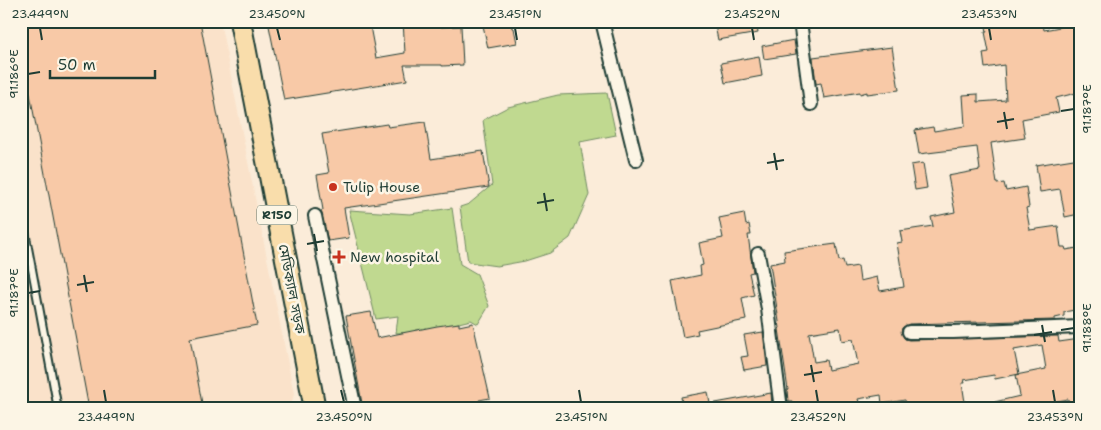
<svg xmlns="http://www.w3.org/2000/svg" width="1101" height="430" viewBox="0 0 1101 430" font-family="'Shantell Sans','Noto Sans Bengali',sans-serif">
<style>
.built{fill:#fae2ca}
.green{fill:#c0d990;stroke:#708b62}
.building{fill:#f8c9a7;stroke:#1f3d34;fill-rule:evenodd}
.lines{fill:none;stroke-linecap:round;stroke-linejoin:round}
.service-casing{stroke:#1f3d34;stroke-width:10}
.minor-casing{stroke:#1f3d34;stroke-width:16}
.primary-casing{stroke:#1f3d34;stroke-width:24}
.service{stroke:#fcf5e5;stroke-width:6}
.minor{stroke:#fcf5e5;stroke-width:12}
.primary{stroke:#f9ddab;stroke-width:20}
.ticks{fill:none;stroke:#1f3d34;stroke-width:2}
.poi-dot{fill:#c8321e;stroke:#fcf5e5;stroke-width:2}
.labels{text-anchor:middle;stroke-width:5;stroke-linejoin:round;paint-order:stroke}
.shield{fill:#fcf5e5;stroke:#617469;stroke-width:1}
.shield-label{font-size:12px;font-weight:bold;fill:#1f3d34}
.poi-label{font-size:14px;fill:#1f3d34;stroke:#fcf5e5;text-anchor:start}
.street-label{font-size:14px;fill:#1f3d34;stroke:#fcf5e5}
.neatline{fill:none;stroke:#1f3d34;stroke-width:2}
.ticks-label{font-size:12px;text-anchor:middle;fill:#1f3d34}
</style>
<rect width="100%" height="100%" fill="#fbecd9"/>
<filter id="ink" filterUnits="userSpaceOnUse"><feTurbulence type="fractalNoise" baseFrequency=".02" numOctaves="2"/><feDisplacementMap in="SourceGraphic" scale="10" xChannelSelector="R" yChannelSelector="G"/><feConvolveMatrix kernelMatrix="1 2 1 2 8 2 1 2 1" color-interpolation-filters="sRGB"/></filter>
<g filter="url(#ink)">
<path class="built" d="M 21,21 L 220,21 L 294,394 L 290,409 L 21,409 Z"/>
<path class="green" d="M 607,93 L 616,135 L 580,142 L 589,195 L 570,238 L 550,253 L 525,261 L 497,266 L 468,262 L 460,207 L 469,204 L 492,185 L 483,120 L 508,107 L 558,95 Z
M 452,208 L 460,264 L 477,274 L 489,306 L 478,324 L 471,320 L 422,332 L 396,333 L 398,316 L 376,319 L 349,210 L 410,214 Z"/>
<path class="building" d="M 21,21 L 200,21 L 257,325 L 190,338 L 203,409 L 89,409 L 21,46 Z
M 268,21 L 369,21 L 376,58 L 405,53 L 403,21 L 441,21 L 441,27 L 461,26 L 463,65 L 442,66 L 442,65 L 404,65 L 407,80 L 284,100 Z
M 482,21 L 510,21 L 512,28 L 514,28 L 517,43 L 488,48 Z
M 714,21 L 756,21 L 758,33 L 718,40 Z
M 985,21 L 1042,21 L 1044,30 L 1065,26 L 1064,21 L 1078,21 L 1080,32 L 1080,92 L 1056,98 L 1059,112 L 1022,119 L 1025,138 L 991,143 L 997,184 L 1004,183 L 1006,191 L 1026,187 L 1029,207 L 1026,208 L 1030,230 L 1058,226 L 1061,247 L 1065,247 L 1066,250 L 1077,248 L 1080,260 L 1080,309 L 1064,312 L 1064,316 L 1055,318 L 1055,320 L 909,324 L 902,328 L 901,332 L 905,339 L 909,340 L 1058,336 L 1059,342 L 1080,339 L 1080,409 L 1070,409 L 1068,399 L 1047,403 L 1048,409 L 986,409 L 986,404 L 1020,396 L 1016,375 L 1046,369 L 1042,345 L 1014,350 L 1019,374 L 995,379 L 994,375 L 964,380 L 965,383 L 962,383 L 966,409 L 907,409 L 905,400 L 882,404 L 881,395 L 858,399 L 860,405 L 840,409 L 827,409 L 826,402 L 793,408 L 792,401 L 788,401 L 787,390 L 788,390 L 779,329 L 780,328 L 770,264 L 785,261 L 784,251 L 836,244 L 839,261 L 843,260 L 845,268 L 858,266 L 860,281 L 877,277 L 880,291 L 904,287 L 897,243 L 902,242 L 900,231 L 933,226 L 931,217 L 955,212 L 948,176 L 980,170 L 977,147 L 919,154 L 915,130 L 933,127 L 934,131 L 965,126 L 963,95 L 978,94 L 978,102 L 1006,100 L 1004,65 L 985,68 L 983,53 L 989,52 L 985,32 L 987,32 ZM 840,328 L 842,341 L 853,339 L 858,364 L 828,370 L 826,360 L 814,362 L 809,333 Z
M 794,40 L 796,54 L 764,59 L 762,46 Z
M 892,47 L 899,90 L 867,94 L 867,92 L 860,94 L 860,92 L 824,98 L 821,83 L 816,84 L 813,57 Z
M 759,56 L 762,76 L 725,83 L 721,63 Z
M 425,122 L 431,159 L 483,151 L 489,187 L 344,208 L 349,238 L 328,241 L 321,211 L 323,210 L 317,175 L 329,173 L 322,134 L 387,124 L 388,127 Z
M 1080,158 L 1080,191 L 1075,192 L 1079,214 L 1065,217 L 1060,189 L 1040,192 L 1036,165 Z
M 923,163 L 927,188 L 915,190 L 911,165 Z
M 744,213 L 746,225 L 749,224 L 751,235 L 748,235 L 753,272 L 749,273 L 754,295 L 742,298 L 746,320 L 697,330 L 698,334 L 683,337 L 672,281 L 701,275 L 700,266 L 703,265 L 699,243 L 723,238 L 719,218 Z
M 371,312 L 377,338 L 437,326 L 459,323 L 459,326 L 473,323 L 490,398 L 479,400 L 481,409 L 435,409 L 435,405 L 414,409 L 363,409 L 346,316 Z
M 763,332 L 767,366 L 744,370 L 741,357 L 748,356 L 744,335 Z
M 708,392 L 710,404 L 771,393 L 772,405 L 751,409 L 710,409 L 710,407 L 683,409 L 681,397 Z"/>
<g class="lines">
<g class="service-casing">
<path id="service" d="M 21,210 L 58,409"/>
</g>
<g class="minor-casing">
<path id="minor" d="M 602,21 L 636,160
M 800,21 L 811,104
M 315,216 L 355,409
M 758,254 L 768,309 L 781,409
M 909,332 L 953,332 L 1080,327"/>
</g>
<g class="primary-casing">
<path id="primary" d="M 240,21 L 315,409"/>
</g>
<use href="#service" class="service"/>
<use href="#minor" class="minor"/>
<use href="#primary" class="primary"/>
</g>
</g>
<path class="ticks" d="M 40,28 L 42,40M 277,28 L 280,40M 515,28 L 517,40M 752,28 L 754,40M 989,28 L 991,40M 28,74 L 40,72M 1061,111 L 1074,109M 1004,112 L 1007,129M 997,122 L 1014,119M 774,153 L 777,170M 767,163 L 784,160M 544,193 L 547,211M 537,203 L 554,200M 314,234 L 317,251M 307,244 L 324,241M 84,275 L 87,292M 77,285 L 94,282M 28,293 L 40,291M 1042,325 L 1045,342M 1061,330 L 1074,328M 1034,335 L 1052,332M 811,365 L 814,382M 804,375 L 822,372M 104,390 L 106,402M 341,390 L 344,402M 579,390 L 581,402M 816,390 L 818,402M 1053,390 L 1055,402"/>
<g class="poi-dot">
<circle cx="333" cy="187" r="5"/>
<path d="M336.5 249.5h5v5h5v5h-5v5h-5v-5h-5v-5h5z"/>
</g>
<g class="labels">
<rect class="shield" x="257" y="205.5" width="40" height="19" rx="4"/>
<g class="shield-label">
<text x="277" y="219">R150</text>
</g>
<g class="poi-label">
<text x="343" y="192">Tulip House</text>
<text x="350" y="262">New hospital</text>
</g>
<g class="street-label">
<text transform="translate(292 289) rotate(79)" y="5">মেডিক্যাল সড়ক</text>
</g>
</g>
<rect width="1101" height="430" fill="none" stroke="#fcf5e5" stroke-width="55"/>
<path d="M50 70v8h105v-8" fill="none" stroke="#1f3d34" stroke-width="2.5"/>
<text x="58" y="70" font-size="15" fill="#1f3d34" stroke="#fcf5e5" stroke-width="4" paint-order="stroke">50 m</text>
<rect x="28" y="28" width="1046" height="374" class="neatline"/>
<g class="ticks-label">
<text x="40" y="18">23.449°N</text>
<text x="277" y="18">23.450°N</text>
<text x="515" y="18">23.451°N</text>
<text x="752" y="18">23.452°N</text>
<text x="989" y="18">23.453°N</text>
<text transform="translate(14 74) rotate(-90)" y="4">91.186°E</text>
<text transform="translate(1087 109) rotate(-90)" y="4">91.187°E</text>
<text transform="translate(14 293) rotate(-90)" y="4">91.187°E</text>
<text transform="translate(1087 328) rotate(-90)" y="4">91.188°E</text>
<text x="106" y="421">23.449°N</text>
<text x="344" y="421">23.450°N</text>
<text x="581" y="421">23.451°N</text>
<text x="818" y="421">23.452°N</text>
<text x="1055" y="421">23.453°N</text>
</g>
</svg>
